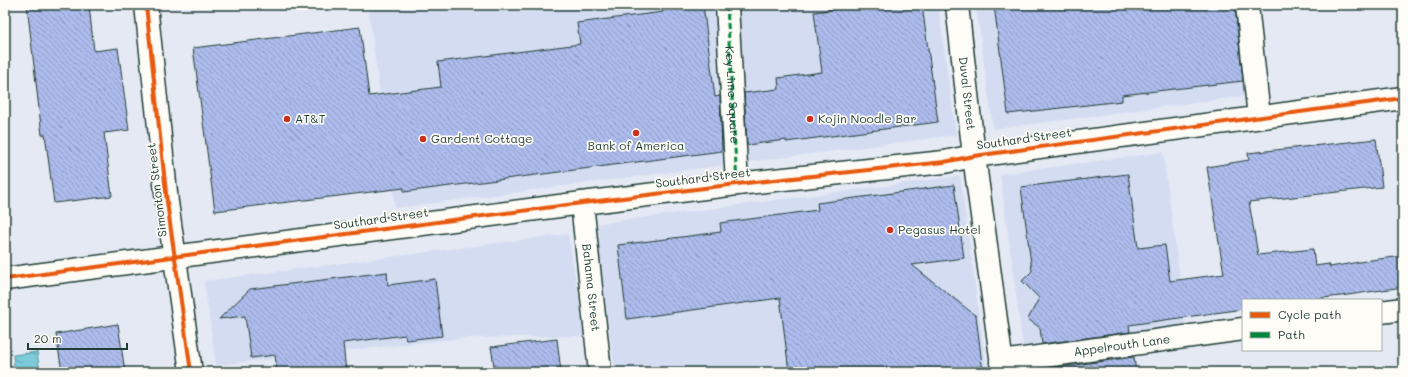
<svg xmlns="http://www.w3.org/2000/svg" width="1408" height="377" viewBox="0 0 1408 377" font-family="Mali,sans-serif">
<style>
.built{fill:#d4dcf2}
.water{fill:url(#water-ripples);stroke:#579298}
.building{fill:url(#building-back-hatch);stroke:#1f3d34}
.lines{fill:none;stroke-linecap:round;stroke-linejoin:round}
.minor-casing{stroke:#1f3d34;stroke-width:25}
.minor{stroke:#fdfcf7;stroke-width:22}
.quiet{stroke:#00873e;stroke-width:3;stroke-dasharray:6 3;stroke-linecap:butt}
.cycleway-casing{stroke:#fdfcf7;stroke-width:6}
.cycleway{stroke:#e8590c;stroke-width:4}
.poi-dot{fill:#c8321e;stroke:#fdfcf7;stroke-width:1.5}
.labels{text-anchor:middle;stroke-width:3.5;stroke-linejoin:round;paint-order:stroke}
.street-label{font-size:12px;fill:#1f3d34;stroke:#fdfcf7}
.poi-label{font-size:12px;fill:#1f3d34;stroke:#fdfcf7;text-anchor:start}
</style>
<defs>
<pattern id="water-ripples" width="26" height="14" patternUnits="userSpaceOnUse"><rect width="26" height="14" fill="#7ccada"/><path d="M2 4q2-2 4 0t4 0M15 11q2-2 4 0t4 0" fill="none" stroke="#65a5b2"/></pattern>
<pattern id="building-back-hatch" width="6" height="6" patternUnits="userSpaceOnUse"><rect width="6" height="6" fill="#adbcec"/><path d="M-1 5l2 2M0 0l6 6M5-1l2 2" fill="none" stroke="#8c9ac0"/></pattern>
</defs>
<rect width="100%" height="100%" fill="#e5e9f4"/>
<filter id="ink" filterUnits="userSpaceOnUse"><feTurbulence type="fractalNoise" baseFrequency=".025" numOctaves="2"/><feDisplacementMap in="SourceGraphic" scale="8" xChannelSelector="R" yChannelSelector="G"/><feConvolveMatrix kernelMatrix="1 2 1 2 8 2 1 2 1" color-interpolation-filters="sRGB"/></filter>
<g filter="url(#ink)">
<path class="built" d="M 368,5 L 938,5 L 956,135 L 395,208 Z
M 976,5 L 1241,5 L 1253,95 L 993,129 Z
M 1163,152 L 1186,326 L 1023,347 L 1000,174 Z
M 960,176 L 987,372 L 615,372 L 595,224 Z
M 568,234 L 585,336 L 463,338 L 216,365 L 204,281 Z"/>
<path class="water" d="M 37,352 L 40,372 L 15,372 L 13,355 Z"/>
<path class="building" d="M 27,5 L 89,5 L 94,51 L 118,48 L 129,130 L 104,133 L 112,196 L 54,203 L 45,134 L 42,135 Z
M 662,5 L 703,5 L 715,97 L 720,96 L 722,151 L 404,192 L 404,188 L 215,211 L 193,48 L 360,27 L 369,96 L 441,87 L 438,62 L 580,44 L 577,23 L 663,12 Z
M 866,5 L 922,5 L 938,122 L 786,142 L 786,140 L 747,145 L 744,93 L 779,89 L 778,78 L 822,72 L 814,12 Z
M 994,5 L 1235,5 L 1243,81 L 1122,95 L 1122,101 L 1008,114 Z
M 1376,139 L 1382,187 L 1249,202 L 1258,255 L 1313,249 L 1315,266 L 1329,264 L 1330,267 L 1371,260 L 1403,256 L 1403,287 L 1341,296 L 1305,300 L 1243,300 L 1243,309 L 1129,325 L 1130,332 L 1042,344 L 1040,328 L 1028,319 L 1039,298 L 1022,281 L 1032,271 L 1021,187 L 1128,174 L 1138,248 L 1165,245 L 1170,281 L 1224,274 L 1207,167 L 1249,160 L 1248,153 Z
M 954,185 L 964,258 L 912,265 L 976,316 L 983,372 L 789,372 L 780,298 L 627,319 L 618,245 L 721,232 L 720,223 L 818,210 L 817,203 Z
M 387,272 L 388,285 L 435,279 L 442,336 L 406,340 L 405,335 L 343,343 L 346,372 L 277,372 L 275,355 L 251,358 L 245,316 L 219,319 L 250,289 Z
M 118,324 L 125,372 L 62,372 L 56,334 Z
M 557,339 L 561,372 L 495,372 L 491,347 Z
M 1134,357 L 1136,372 L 1045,372 L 1045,369 Z"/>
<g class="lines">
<g class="minor-casing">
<g id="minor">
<path d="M 146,5 L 167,202 L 191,372"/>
<path id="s1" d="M 727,5 L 737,184"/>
<path id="s2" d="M 957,5 L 974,156 L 1003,372"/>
<path d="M 1247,5 L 1259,117"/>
<path id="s3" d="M 582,203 L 600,372"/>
<path d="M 5,279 L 582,203 L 737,184 L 944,162 L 974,156 L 1403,98"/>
<path d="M 1381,312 L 1403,309"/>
<path id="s4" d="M 1001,362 L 1243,329"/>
</g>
</g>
<use href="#minor" class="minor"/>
<path class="quiet" d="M 727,5 L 737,184"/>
<g class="cycleway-casing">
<path id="cycleway" d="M 146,5 L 167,202 L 191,372
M 5,279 L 582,203 L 737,184 L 944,162 L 974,156 L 1403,98"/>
</g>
<use href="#cycleway" class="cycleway"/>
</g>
</g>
<g class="poi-dot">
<circle cx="287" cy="119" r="4"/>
<circle cx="810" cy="119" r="4"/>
<circle cx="636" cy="133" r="4"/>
<circle cx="423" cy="139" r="4"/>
<circle cx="890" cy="230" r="4"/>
</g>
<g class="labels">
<g class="street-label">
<text dy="4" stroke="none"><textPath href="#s2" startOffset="89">Duval Street</textPath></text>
<text dy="4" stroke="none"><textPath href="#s1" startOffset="90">Key Lime Square</textPath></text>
<text transform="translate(1024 139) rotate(-8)" y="4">Southard Street</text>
<text transform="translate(703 178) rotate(-7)" y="4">Southard Street</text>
<text transform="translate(157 190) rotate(-97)" y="4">Simonton Street</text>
<text transform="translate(381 219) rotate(-8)" y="4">Southard Street</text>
<text dy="4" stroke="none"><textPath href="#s3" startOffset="85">Bahama Street</textPath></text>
<text dy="4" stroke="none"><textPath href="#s4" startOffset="122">Appelrouth Lane</textPath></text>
</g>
<g class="poi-label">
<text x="295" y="123">AT&amp;T</text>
<text x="818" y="123">Kojin Noodle Bar</text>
<text x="431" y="143">Gardent Cottage</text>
<text x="636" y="150" text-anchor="middle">Bank of America</text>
<text x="898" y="234">Pegasus Hotel</text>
</g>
</g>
<rect width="1408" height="377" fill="none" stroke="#fdfcf7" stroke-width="20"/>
<rect x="10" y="10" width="1388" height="357" fill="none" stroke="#1f3d34" stroke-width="1.5" filter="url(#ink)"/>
<rect x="1242" y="299" width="140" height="52" fill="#fdfcf7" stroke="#a4b0a9"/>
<rect x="1250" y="312" width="20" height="6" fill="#e8590c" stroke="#a4b0a9"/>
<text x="1278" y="319" font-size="12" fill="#1f3d34">Cycle path</text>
<rect x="1250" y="332" width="20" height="6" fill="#00873e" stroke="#a4b0a9"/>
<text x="1278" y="339" font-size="12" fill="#1f3d34">Path</text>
<path d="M28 343v6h99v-6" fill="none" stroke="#1f3d34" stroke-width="2"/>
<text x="34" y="343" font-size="12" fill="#1f3d34" stroke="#fdfcf7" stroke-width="3" paint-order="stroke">20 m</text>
</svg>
